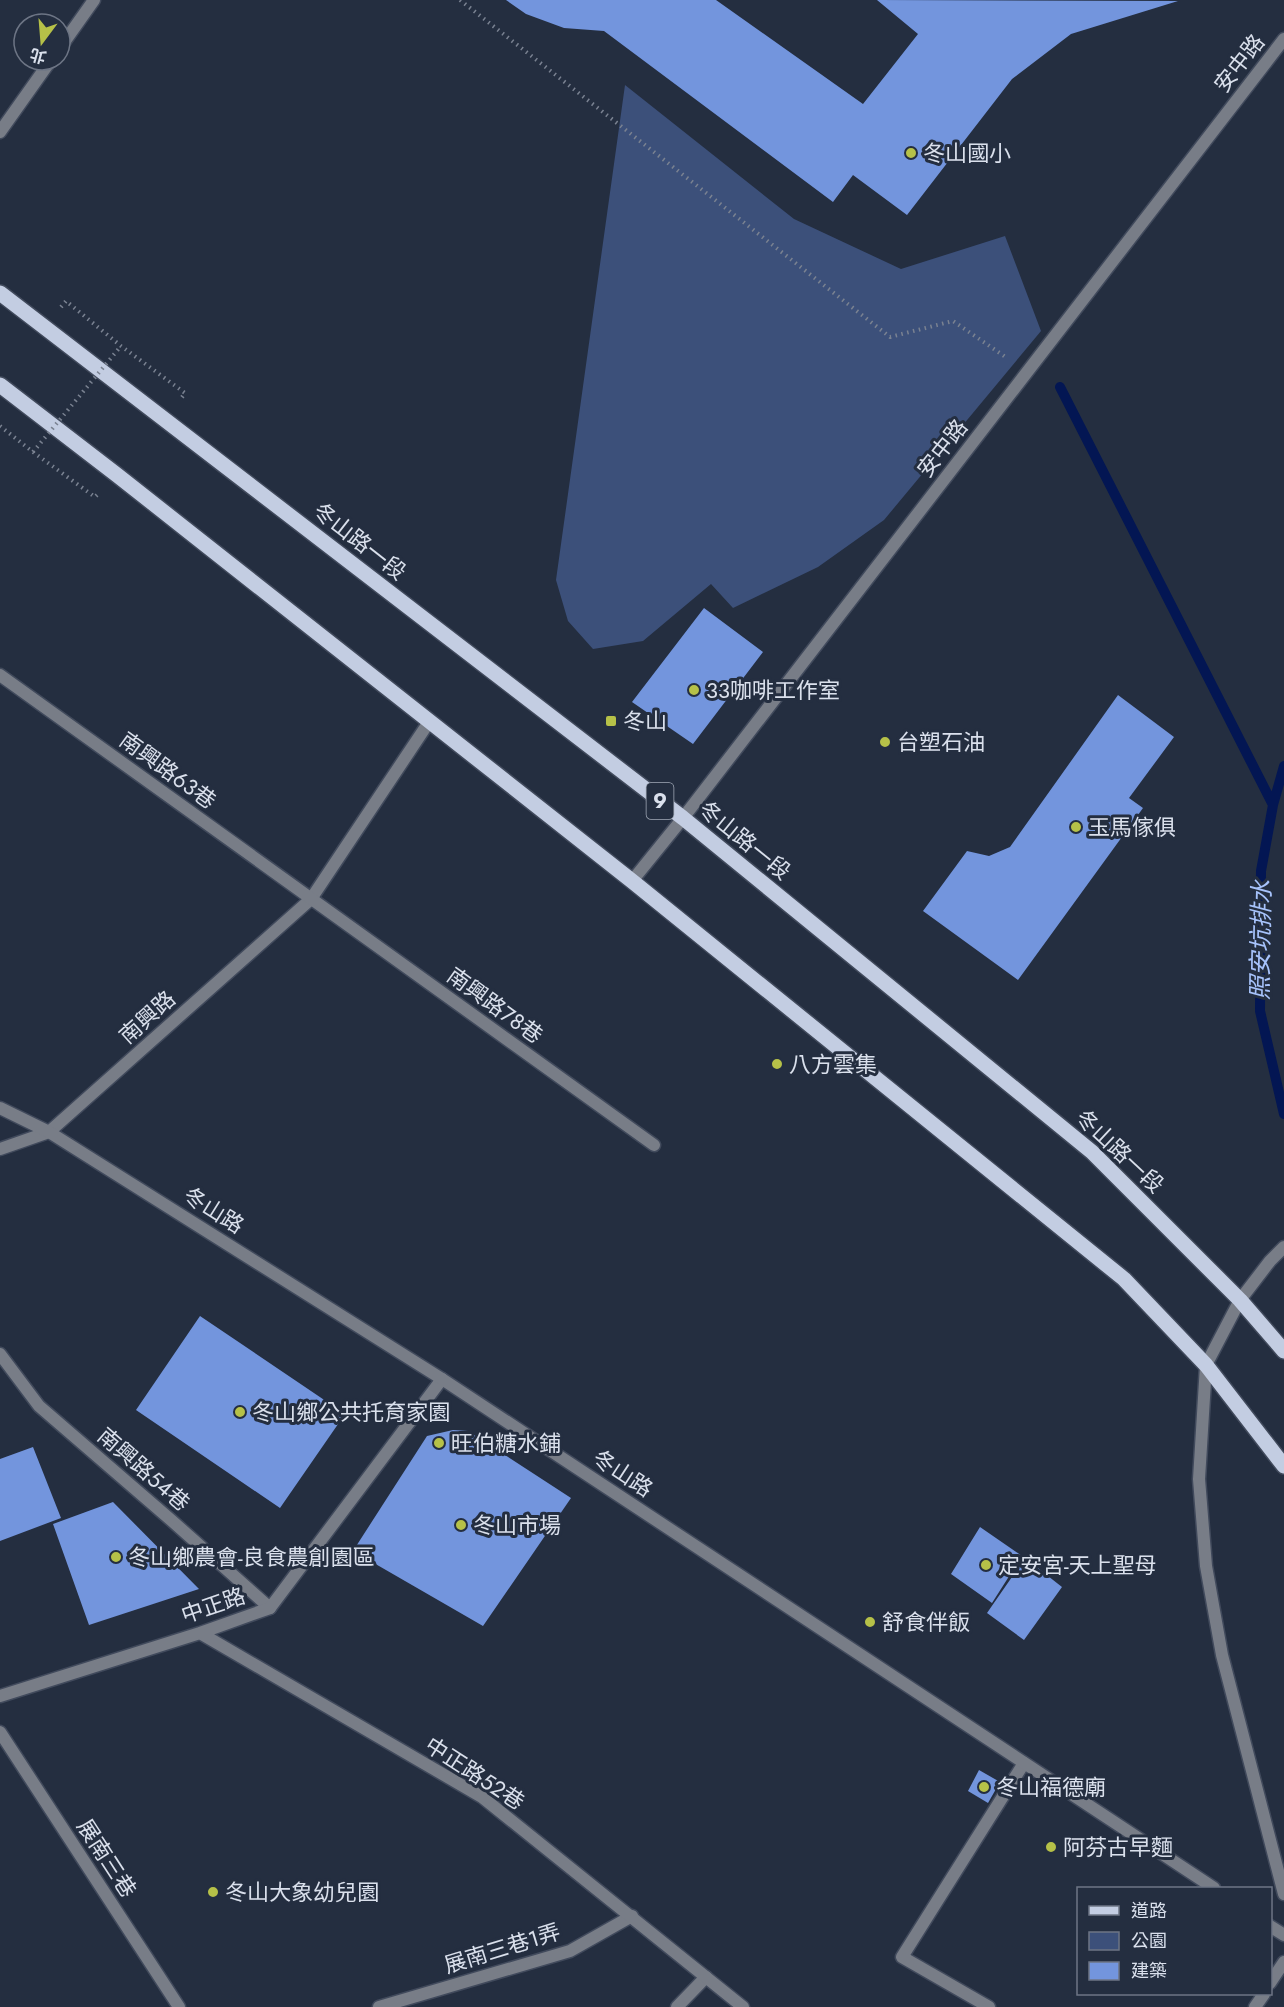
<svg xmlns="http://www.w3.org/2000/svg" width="1284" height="2007" viewBox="0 0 1284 2007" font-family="Jost,'Noto Sans TC',sans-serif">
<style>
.green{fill:#3c507a}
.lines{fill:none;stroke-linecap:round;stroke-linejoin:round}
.stream{stroke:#031653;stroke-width:10}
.building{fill:#7395dd}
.service-casing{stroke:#414a5c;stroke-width:15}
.pedestrian-casing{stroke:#414a5c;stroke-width:15}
.minor-casing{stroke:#414a5c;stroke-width:15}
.tertiary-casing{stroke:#414a5c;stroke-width:15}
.primary-casing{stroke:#414a5c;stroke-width:18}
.path{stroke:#7a8291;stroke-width:4;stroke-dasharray:1.5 4.5;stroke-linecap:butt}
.service{stroke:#787d87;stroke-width:12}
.pedestrian{stroke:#787d87;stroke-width:12}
.minor{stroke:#787d87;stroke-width:12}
.tertiary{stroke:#787d87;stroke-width:12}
.primary{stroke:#c3cde2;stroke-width:15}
.path-bridge{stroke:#7a8291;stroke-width:4;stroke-dasharray:1.5 4.5;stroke-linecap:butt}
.poi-dot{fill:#b6c148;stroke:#242e40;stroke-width:2}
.labels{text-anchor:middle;stroke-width:6;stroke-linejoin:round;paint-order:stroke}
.shield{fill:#242e40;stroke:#a3abb8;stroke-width:1.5}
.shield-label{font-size:21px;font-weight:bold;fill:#dae0ec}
.street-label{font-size:22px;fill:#dae0ec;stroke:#242e40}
.poi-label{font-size:22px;fill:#dae0ec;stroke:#242e40;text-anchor:start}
.water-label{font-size:24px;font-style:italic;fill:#a7c3fb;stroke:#242e40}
</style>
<rect width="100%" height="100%" fill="#242e40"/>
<path class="green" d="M 625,85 L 794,219 L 901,269 L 1005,236 L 1041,331 L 884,520 L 818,567 L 733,608 L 711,584 L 643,641 L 593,649 L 568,621 L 556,580 Z"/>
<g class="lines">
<path class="stream" d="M 1060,387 L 1273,805
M 1284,766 L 1273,805 L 1261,871 L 1260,1011 L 1284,1114"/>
</g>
<path class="building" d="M 506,0 L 716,0 L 863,104 L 918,34 L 877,0 L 1178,1 L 1071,34 L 1012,79 L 907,215 L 853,175 L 833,202 L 604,31 L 564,28 L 526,14 Z
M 704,608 L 763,652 L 693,744 L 632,702 Z
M 1118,695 L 1174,737 L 1129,798 L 1143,808 L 1018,980 L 923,911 L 967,851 L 989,856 L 1010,847 Z
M 200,1316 L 345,1414 L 280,1508 L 136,1410 Z
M 453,1430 L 468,1431 L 571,1498 L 483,1626 L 353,1551 L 427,1436 Z
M 33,1447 L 61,1518 L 0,1541 L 0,1459 Z
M 113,1502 L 199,1589 L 89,1625 L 53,1524 Z
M 980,1527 L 1022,1556 L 992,1603 L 951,1574 Z
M 1025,1558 L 1062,1587 L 1024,1640 L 987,1613 Z
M 979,1770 L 1000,1782 L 988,1803 L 968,1791 Z"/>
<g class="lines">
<g class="service-casing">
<path id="service" d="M 0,1149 L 49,1132 L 311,899 L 429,722
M 0,1354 L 39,1406 L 171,1520 L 270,1608
M 0,1732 L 179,2007
M 379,2007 L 570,1951 L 632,1916
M 677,2007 L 706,1977"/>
</g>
<g class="pedestrian-casing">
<path id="pedestrian" d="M 989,2007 L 902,1957 L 1024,1763"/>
</g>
<g class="minor-casing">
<path id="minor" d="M 60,48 L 94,0
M 0,132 L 51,60
M 0,675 L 654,1145
M 632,881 L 683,818 L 1284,39
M 200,1633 L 482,1797 L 743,2007
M 0,1696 L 200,1633 L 270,1608 L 442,1379
M 1270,1983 L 1284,1962
M 1255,2007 L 1264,1994"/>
</g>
<g class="tertiary-casing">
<path id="tertiary" d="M 0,1108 L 49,1132 L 442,1379 L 1214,1888
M 1284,1247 L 1270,1261 L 1240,1300 L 1206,1365 L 1199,1479 L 1206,1566 L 1222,1655 L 1284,1894
M 1270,1926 L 1284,1935"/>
</g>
<g class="primary-casing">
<path id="primary" d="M 0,293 L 683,818 L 1092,1152 L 1240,1300 L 1284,1351
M 0,385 L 117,475 L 632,881 L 1124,1279 L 1206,1365 L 1284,1466"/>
</g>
<path class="path" d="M 460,0 L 890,337 L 953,321 L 1007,358
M 61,307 L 66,301 L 121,346 L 185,393 L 180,400
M 0,426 L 33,452 L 95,497 L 99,493"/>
<use href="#service" class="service"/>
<use href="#pedestrian" class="pedestrian"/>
<use href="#minor" class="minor"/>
<use href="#tertiary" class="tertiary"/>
<use href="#primary" class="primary"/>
<path class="path-bridge" d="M 33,452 L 121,346"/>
</g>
<g class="poi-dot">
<circle cx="911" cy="153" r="6"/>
<circle cx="694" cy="690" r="6"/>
<rect x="605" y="715" width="12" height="12" rx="3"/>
<circle cx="885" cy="742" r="6"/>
<circle cx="1076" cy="827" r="6"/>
<circle cx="777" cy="1064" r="6"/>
<circle cx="240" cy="1412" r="6"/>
<circle cx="439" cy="1443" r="6"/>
<circle cx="461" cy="1525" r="6"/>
<circle cx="116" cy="1557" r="6"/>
<circle cx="986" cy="1565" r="6"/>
<circle cx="870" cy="1622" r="6"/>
<circle cx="984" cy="1787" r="6"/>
<circle cx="1051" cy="1847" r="6"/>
<circle cx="213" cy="1892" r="6"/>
</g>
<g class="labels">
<rect class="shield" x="646.5" y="783" width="27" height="36" rx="4.5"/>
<g class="shield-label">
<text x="660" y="808">9</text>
</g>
<g class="street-label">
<text transform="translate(1239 63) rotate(-52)" y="8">安中路</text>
<text transform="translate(942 448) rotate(-52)" y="8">安中路</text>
<text transform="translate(360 541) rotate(38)" y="8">冬山路一段</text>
<text transform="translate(168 770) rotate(36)" y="8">南興路63巷</text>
<text transform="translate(745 840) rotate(39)" y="8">冬山路一段</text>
<text transform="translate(495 1005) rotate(36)" y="8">南興路78巷</text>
<text transform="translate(147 1017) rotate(-42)" y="8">南興路</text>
<text transform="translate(1120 1151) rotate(43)" y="8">冬山路一段</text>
<text transform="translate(214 1210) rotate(32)" y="8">冬山路</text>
<text transform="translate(144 1469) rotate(41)" y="8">南興路54巷</text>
<text transform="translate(623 1473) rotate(33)" y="8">冬山路</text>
<text transform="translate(213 1605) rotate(-19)" y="8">中正路</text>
<text transform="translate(475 1773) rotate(33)" y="8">中正路52巷</text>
<text transform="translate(107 1858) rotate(57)" y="8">展南三巷</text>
<text transform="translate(502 1948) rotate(-17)" y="8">展南三巷1弄</text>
</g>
<g class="poi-label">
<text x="923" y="161">冬山國小</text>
<text x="706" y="698">33咖啡工作室</text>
<text x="623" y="729">冬山</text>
<text x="897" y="750">台塑石油</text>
<text x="1088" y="835">玉馬傢俱</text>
<text x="789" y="1072">八方雲集</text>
<text x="252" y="1420">冬山鄉公共托育家園</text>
<text x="451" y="1451">旺伯糖水鋪</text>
<text x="473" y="1533">冬山市場</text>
<text x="128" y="1565">冬山鄉農會-良食農創園區</text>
<text x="998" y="1573">定安宮-天上聖母</text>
<text x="882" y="1630">舒食伴飯</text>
<text x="996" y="1795">冬山福德廟</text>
<text x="1063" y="1855">阿芬古早麵</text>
<text x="225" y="1900">冬山大象幼兒園</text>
</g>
<g class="water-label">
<text transform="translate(1261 940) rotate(-89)" y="8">照安坑排水</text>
</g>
</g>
<rect x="1077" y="1887" width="195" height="108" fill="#242e40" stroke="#6d7585" stroke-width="1.5"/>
<rect x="1089" y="1906" width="30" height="9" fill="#c3cde2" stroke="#6d7585" stroke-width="1.5"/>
<text x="1131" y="1917" font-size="18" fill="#dae0ec">道路</text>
<rect x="1089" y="1932" width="30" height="18" fill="#3c507a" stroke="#6d7585" stroke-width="1.5"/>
<text x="1131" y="1947" font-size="18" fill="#dae0ec">公園</text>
<rect x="1089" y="1962" width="30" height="18" fill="#7395dd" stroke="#6d7585" stroke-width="1.5"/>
<text x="1131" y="1977" font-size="18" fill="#dae0ec">建築</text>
<g transform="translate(42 42) rotate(196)"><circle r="28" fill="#242e40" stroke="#6d7585" stroke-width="1.5"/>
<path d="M0-4.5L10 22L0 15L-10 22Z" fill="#b6c148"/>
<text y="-9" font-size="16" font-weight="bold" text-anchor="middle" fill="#dae0ec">北</text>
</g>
</svg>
